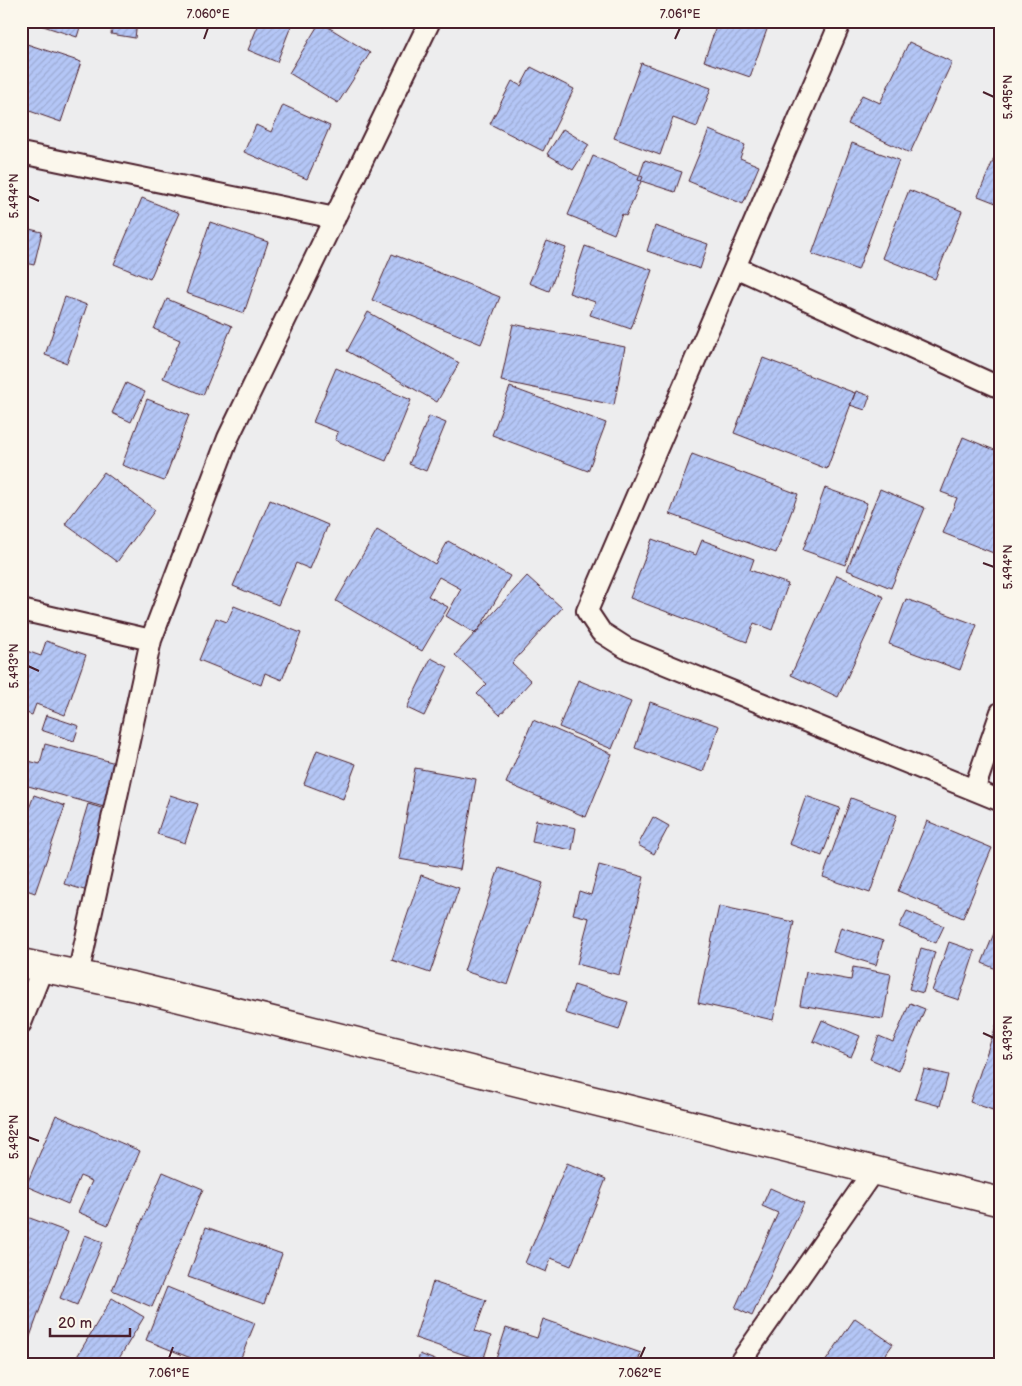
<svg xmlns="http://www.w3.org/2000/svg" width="1022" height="1386" viewBox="0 0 1022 1386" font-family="'Balsamiq Sans',sans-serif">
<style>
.building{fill:url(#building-hatch);stroke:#4a1f2b}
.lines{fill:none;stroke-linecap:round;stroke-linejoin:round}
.street-casing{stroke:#4a1f2b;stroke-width:24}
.secondary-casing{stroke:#4a1f2b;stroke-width:31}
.street{stroke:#fbf7ec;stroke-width:20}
.secondary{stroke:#fbf7ec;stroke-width:28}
.ticks{fill:none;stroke:#4a1f2b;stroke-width:2}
.neatline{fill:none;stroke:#4a1f2b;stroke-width:2}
.ticks-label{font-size:12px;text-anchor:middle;fill:#4a1f2b}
</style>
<defs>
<pattern id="building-hatch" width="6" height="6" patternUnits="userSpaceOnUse" patternTransform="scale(1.25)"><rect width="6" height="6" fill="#b4c6f6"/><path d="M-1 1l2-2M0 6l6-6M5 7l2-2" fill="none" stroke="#9caad3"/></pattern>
</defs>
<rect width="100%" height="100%" fill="#ededee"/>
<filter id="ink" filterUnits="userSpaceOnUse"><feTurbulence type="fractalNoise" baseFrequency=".02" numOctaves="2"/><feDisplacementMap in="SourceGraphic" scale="10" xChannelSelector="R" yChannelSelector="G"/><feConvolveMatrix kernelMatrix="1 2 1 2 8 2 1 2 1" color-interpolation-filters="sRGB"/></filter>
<g filter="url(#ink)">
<path class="building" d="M 28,21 L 82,21 L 77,37 Z
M 113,21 L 137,21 L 135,38 L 111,34 Z
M 260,21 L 293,21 L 277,62 L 248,50 Z
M 364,21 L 385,21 L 382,29 Z
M 718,21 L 770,21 L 750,77 L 704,61 Z
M 320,22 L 370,53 L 338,103 L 289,73 Z
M 21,42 L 81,62 L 61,122 L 21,108 Z
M 909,42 L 952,62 L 910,153 L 848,124 L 862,95 L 880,103 Z
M 641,63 L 711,88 L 697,127 L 673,118 L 660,155 L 614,138 Z
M 531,67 L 574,89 L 543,151 L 490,124 L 512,81 L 521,86 Z
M 283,105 L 330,126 L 307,179 L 244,152 L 256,125 L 271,132 Z
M 563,129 L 589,145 L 573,170 L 547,154 Z
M 709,130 L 745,145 L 740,158 L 759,166 L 743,204 L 688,181 Z
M 1001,142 L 1001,205 L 978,196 Z
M 852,143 L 899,160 L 858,270 L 812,254 Z
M 593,156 L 643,177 L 626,216 L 622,214 L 614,234 L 568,215 Z
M 645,160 L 682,172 L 675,192 L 638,180 Z
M 909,190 L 962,211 L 935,279 L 882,258 Z
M 21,191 L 27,192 L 21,219 Z
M 142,198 L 179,213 L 150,279 L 114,264 Z
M 210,222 L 268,242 L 244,313 L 186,293 Z
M 655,226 L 708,244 L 700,269 L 647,251 Z
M 21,227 L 42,232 L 34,265 L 21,262 Z
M 547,241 L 566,248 L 549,291 L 529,283 Z
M 585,246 L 652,270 L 631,329 L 590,315 L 595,302 L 569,293 Z
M 392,254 L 500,297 L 481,344 L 372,300 Z
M 65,297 L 87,305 L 67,363 L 45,355 Z
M 167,299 L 232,326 L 203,395 L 163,378 L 180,340 L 154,329 Z
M 368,312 L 459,363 L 437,402 L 347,351 Z
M 513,324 L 625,347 L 614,405 L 501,381 Z
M 763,358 L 855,393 L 827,469 L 734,433 Z
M 336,368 L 411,400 L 386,461 L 335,440 L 338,432 L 313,422 Z
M 126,383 L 145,392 L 131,422 L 112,413 Z
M 510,387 L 606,423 L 588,471 L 492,435 Z
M 856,391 L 870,396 L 865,410 L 850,405 Z
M 147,399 L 189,415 L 164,481 L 122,465 Z
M 429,416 L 446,423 L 426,471 L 409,464 Z
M 963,437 L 997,451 L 1001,441 L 1001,556 L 943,533 L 957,498 L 941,492 Z
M 692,454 L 798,494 L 776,553 L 670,514 Z
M 104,472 L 155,510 L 117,562 L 65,524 Z
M 825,488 L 867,503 L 845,565 L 803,550 Z
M 880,489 L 925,508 L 891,588 L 847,570 Z
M 270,500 L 328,525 L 310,569 L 296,563 L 278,605 L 233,586 Z
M 377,530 L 435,564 L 448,541 L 510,576 L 476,634 L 446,616 L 461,589 L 439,577 L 428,596 L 448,607 L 422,651 L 336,601 Z
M 652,539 L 696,555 L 702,540 L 754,559 L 750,570 L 788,584 L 772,630 L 754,623 L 747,642 L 630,598 Z
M 837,575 L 884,597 L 838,697 L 791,675 Z
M 527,576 L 562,608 L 512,663 L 531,681 L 500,715 L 477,694 L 487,684 L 455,655 Z
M 906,599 L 977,625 L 960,670 L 889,644 Z
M 234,606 L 301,633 L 282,680 L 265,673 L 261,685 L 199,660 L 216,618 L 227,622 Z
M 46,641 L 86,655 L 65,715 L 36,704 L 32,715 L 21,711 L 21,649 L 41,656 Z
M 431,658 L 448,667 L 424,716 L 407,708 Z
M 578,680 L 631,702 L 612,749 L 559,727 Z
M 650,702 L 719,726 L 703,772 L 635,748 Z
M 46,715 L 79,726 L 74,741 L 41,730 Z
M 533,720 L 612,754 L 586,817 L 506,783 Z
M 45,744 L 123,765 L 111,809 L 21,784 L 21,759 L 40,764 Z
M 317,750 L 356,764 L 343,799 L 304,784 Z
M 415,768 L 476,779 L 460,870 L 399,859 Z
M 34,795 L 65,806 L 35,893 L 21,888 L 21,824 L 23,825 Z
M 170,795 L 198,804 L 185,843 L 157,834 Z
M 806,796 L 840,808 L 822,856 L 789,844 Z
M 851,798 L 897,815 L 870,893 L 823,877 Z
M 88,804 L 115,812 L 91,892 L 64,884 Z
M 653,817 L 669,826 L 654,854 L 638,845 Z
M 536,820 L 576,828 L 572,850 L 532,842 Z
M 927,821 L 992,848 L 963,918 L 898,891 Z
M 599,865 L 644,877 L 619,975 L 577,964 L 589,918 L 573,914 L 579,891 L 591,895 Z
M 499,868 L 543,883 L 508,985 L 464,971 Z
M 421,875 L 459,888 L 430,973 L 392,960 Z
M 719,906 L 794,922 L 773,1020 L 698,1003 Z
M 907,911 L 944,926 L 936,943 L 899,927 Z
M 1001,916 L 1001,971 L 982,963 Z
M 841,927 L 883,941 L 876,965 L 833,952 Z
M 949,942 L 975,951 L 959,1000 L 932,991 Z
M 921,948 L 935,952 L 923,993 L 909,989 Z
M 853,967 L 891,974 L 883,1019 L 800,1005 L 806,972 L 851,980 Z
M 574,985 L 628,1002 L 619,1030 L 565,1013 Z
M 910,1003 L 925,1009 L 899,1071 L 870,1059 L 879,1036 L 893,1042 Z
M 1001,1011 L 1001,1113 L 970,1102 Z
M 822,1020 L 860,1036 L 851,1057 L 813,1041 Z
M 924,1069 L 948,1075 L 940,1106 L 915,1099 Z
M 56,1115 L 140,1151 L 108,1225 L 78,1212 L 92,1181 L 80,1176 L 68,1204 L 26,1186 Z
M 567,1163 L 606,1179 L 571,1266 L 551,1258 L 546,1272 L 525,1263 Z
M 163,1172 L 203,1189 L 152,1307 L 112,1290 Z
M 770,1188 L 804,1203 L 752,1316 L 735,1308 L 778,1213 L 762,1206 Z
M 27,1217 L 68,1232 L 24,1353 L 21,1352 L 21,1232 Z
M 206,1227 L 282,1254 L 264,1304 L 188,1277 Z
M 85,1235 L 103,1242 L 77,1305 L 60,1298 Z
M 433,1282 L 486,1300 L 475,1331 L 491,1336 L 483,1361 L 415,1338 Z
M 167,1287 L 255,1323 L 238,1365 L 208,1365 L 146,1340 Z
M 112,1298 L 144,1317 L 115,1365 L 72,1365 Z
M 855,1318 L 893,1344 L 878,1365 L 823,1365 Z
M 543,1319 L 641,1353 L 637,1365 L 494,1365 L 506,1328 L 537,1338 Z
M 420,1354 L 442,1363 L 441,1365 L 416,1365 Z"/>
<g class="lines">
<g class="street-casing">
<path id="street" d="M 841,21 L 587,611 L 601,632 L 626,648 L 1001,801
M 21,153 L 335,218
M 735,267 L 1001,388
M 21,610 L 151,640
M 974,790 L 1001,712
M 78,975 L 151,640 L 228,438 L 430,21
M 21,1023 L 43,967
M 738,1365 L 874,1170"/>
</g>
<g class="secondary-casing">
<path id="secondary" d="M 21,963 L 136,987 L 1001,1202"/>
</g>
<use href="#street" class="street"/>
<use href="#secondary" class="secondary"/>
</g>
</g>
<path class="ticks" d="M 204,39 L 208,28M 675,39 L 680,28M 983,92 L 994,97M 28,196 L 39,201M 983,563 L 994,567M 28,666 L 39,671M 983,1033 L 994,1038M 28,1137 L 39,1141M 169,1358 L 173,1347M 640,1358 L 645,1347"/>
<rect width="1022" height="1386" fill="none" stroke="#fbf7ec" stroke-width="55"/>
<path d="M50 1328v8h80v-8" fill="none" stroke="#4a1f2b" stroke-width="2.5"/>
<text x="58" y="1328" font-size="15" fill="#4a1f2b" stroke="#fbf7ec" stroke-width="4" paint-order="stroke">20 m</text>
<rect x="28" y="28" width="966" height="1330" class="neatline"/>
<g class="ticks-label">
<text x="208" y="18">7.060°E</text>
<text x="680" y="18">7.061°E</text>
<text transform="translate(1008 97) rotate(-90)" y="4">5.495°N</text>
<text transform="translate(14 196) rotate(-90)" y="4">5.494°N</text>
<text transform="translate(1008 567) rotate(-90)" y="4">5.494°N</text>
<text transform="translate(14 666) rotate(-90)" y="4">5.493°N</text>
<text transform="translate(1008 1038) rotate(-90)" y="4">5.493°N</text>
<text transform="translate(14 1137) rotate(-90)" y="4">5.492°N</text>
<text x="169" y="1377">7.061°E</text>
<text x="640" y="1377">7.062°E</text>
</g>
</svg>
